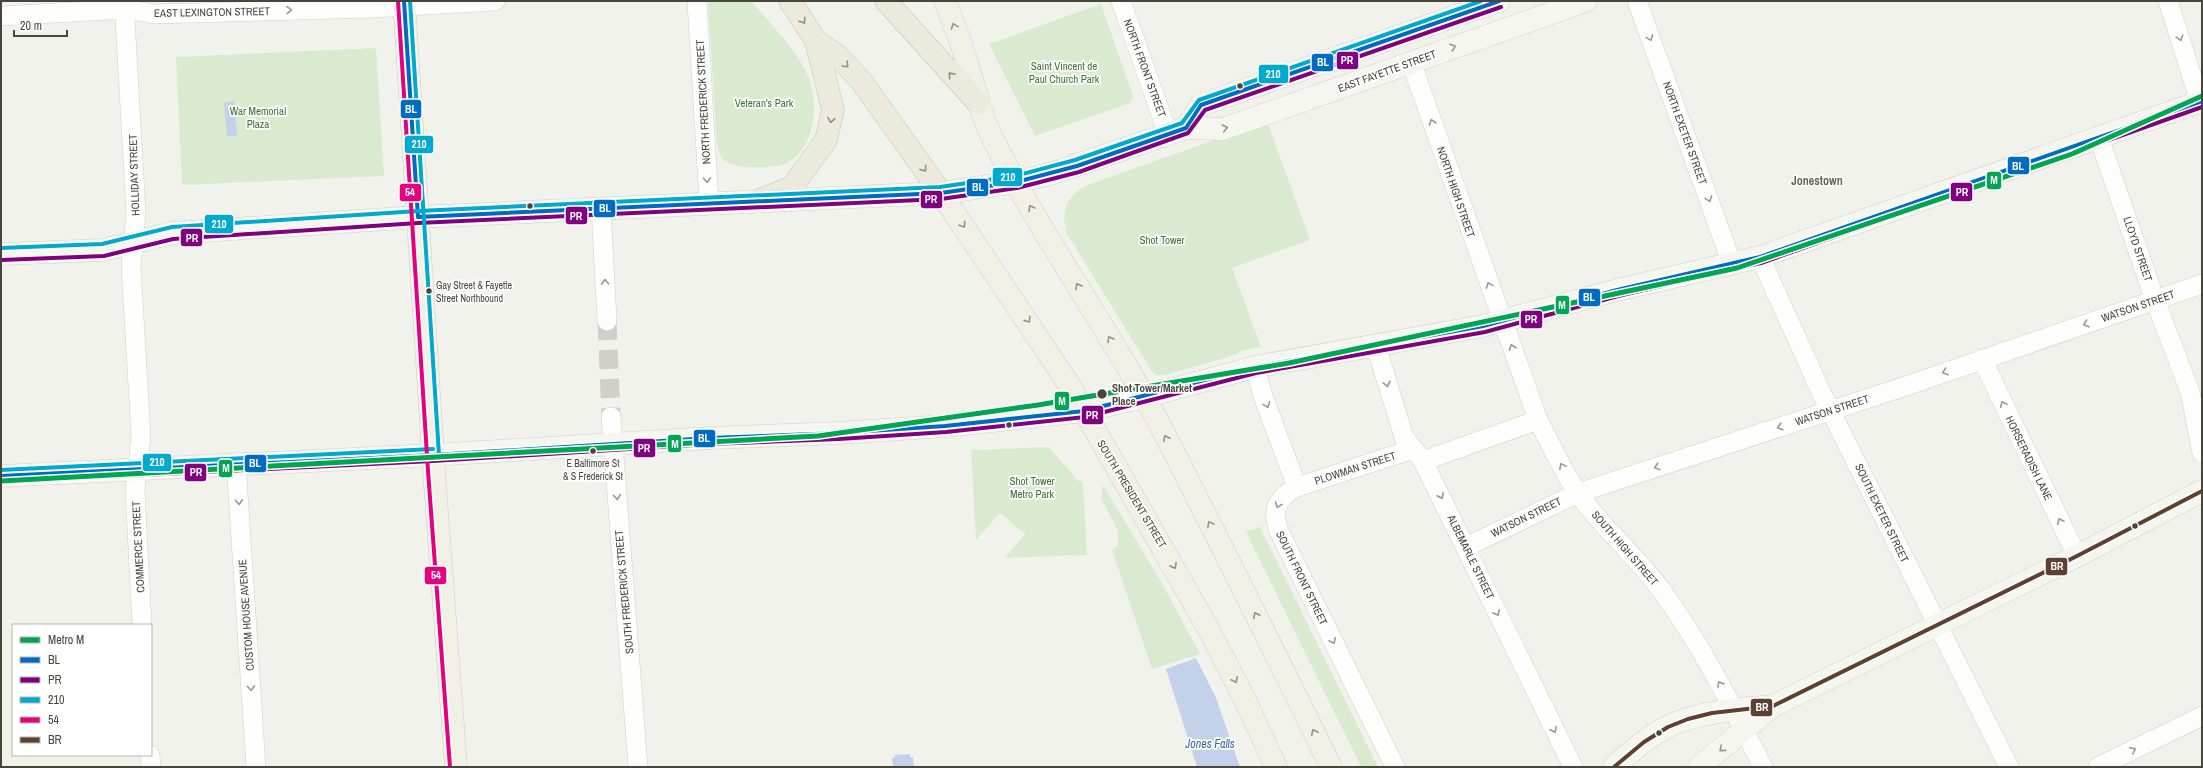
<svg xmlns="http://www.w3.org/2000/svg" width="2203" height="768" viewBox="0 0 2203 768" font-family="'Archivo Narrow',sans-serif">
<style>
.green{fill:#daead0}
.water{fill:#c3d2ea}
.lines{fill:none;stroke-linecap:round;stroke-linejoin:round}
.street-tunnel{stroke:#d0cfc9;stroke-width:19;stroke-dasharray:19 10;stroke-linecap:butt}
.street-casing{stroke:#d0d0cb;stroke-width:20}
.secondary-casing{stroke:#d2d1c7;stroke-width:23}
.primary-casing{stroke:#d2d0bd;stroke-width:23}
.highway-casing{stroke:#c7c3ac;stroke-width:23}
.street{stroke:#fdfdfc;stroke-width:19}
.secondary{stroke:#f6f6f1;stroke-width:22}
.primary{stroke:#f1f0e6;stroke-width:22}
.highway{stroke:#ebeadd;stroke-width:22}
.bus-1-casing{stroke:#fff;stroke-width:7}
.bus-2-casing{stroke:#fff;stroke-width:7}
.bus-3-casing{stroke:#fff;stroke-width:7}
.bus-4-casing{stroke:#fff;stroke-width:7}
.bus-5-casing{stroke:#fff;stroke-width:7}
.bus-1{stroke:#006bc3;stroke-width:4}
.bus-2{stroke:#800080;stroke-width:4}
.bus-3{stroke:#00a9ce;stroke-width:4}
.bus-4{stroke:#e5007d;stroke-width:4}
.bus-5{stroke:#5f4030;stroke-width:4}
.metro-1-casing{stroke:#fff;stroke-width:8}
.metro-1{stroke:#00a651;stroke-width:5}
.oneway{stroke:#999891}
.oneway2{stroke:#918f83}
.oneway3{stroke:#949287}
.oneway4{stroke:#96958c}
.bus-dot{fill:#48453a;stroke:#fff;stroke-width:1.5}
.labels{text-anchor:middle;stroke-width:3.5;stroke-linejoin:round;paint-order:stroke}
.bus-label{font-size:10px;fill:#48453a;stroke:#fff;text-anchor:start}
.street-label{font-size:11px;fill:#48453a;stroke:#fff}
.park-label{font-size:11px;fill:#3d7432;stroke:#fff}
.stop-label{font-size:11px;font-weight:bold;fill:#48453a;stroke:#fff;text-anchor:start}
.neighbourhood-label{font-size:12px;font-weight:bold;fill:#696552;stroke:#fff}
.water-label{font-size:12px;font-style:italic;fill:#3d64a9;stroke:#fff}
.line-badge{stroke:#fff;stroke-width:1.5}
.badge-label{font-size:11px;text-anchor:middle;font-weight:bold;fill:#fff}
</style>
<rect width="100%" height="100%" fill="#f2f2ed"/>
<path class="green" d="M 708,1 L 751,1 C 770,23 797,50 808,76 C 819,102 816,146 789,162 C 778,169 736,170 725,161 C 720,157 719,151 717,145 Z
M 1101,4 L 1133,96 L 1130,103 L 1035,136 L 989,44 Z
M 376,48 L 384,176 L 182,185 L 176,57 Z
M 1267,121 L 1310,240 L 1232,268 L 1261,347 L 1241,351 L 1235,355 L 1165,375 L 1156,375 L 1151,370 L 1066,232 C 1061,208 1067,195 1088,185 Z
M 1049,447 L 1078,481 L 1083,481 L 1087,555 L 1005,558 L 1025,534 L 1000,513 L 976,540 L 971,450 Z
M 1103,485 L 1163,585 L 1200,654 L 1152,669 L 1112,550 L 1118,544 L 1118,531 L 1101,498 Z
M 1260,527 L 1378,767 L 1361,767 L 1246,532 Z"/>
<path class="water" d="M 234,101 L 237,134 L 236,136 L 227,136 L 224,103 Z
M 1196,658 L 1216,698 L 1240,767 L 1197,767 L 1166,669 Z
M 910,754 L 910,757 L 913,757 L 914,767 L 893,767 L 892,758 L 895,758 L 895,755 Z"/>
<g class="lines">
<path class="street-tunnel" d="M 607,321 L 611,417"/>
<g class="street-casing">
<path id="street" d="M 124,1 L 136,213 L 131,266 L 141,436 L 135,490 L 142,625
M 697,1 L 709,203
M 1121,1 L 1168,134
M 1637,1 L 1732,264
M 2168,1 L 2200,102
M 1,16 L 125,9 L 154,14 L 371,8 L 495,1
M 1411,62 L 1538,420 C 1553,448 1566,479 1586,504 C 1610,534 1639,560 1662,591 C 1702,646 1732,706 1763,767
M 2099,138 L 2155,300 L 2190,392 L 2202,453
M 601,208 L 607,321
M 1760,257 L 1822,394 L 2009,767
M 1376,346 L 1404,437 L 1423,461 L 1573,767
M 1982,359 L 2077,556
M 1255,367 L 1263,396 L 1297,487
M 611,417 L 638,767
M 1423,461 L 1538,420
M 236,463 L 256,767
M 1466,547 L 1578,493 L 1903,387 L 2202,284
M 150,755 L 151,767
M 1395,767 L 1279,531 C 1271,509 1277,498 1297,487 L 1413,449
M 2098,767 L 2202,716"/>
</g>
<g class="secondary-casing">
<path id="secondary" d="M 1186,128 L 1201,105 L 1499,1
M 1,254 L 103,250 L 172,233 L 418,217 L 941,193 L 1016,182 L 1050,174 L 1186,128 L 1223,129 L 1586,1
M 1,476 L 433,455 L 710,438 L 839,433 L 945,426 L 1084,411 L 1144,397 L 1255,367 L 1483,326 L 1617,290 L 1760,257 L 2202,101
M 1614,767 C 1633,750 1653,732 1676,723 C 1706,711 1742,709 1773,706
M 1699,767 L 1773,706 L 2077,556 L 2202,491"/>
</g>
<g class="primary-casing">
<path id="primary" d="M 404,1 L 434,471 L 456,767
M 945,1 C 953,22 962,44 968,66 C 977,94 981,117 995,143 C 1044,241 1110,330 1161,427 C 1219,540 1275,653 1331,767
M 941,193 L 1070,386 L 1209,630 L 1246,702 L 1276,767"/>
</g>
<g class="highway-casing">
<path id="highway" d="M 790,1 L 816,41 L 837,55 L 862,82 L 941,193
M 886,1 L 978,103
M 760,200 L 792,187 L 826,140 L 833,110 L 816,41"/>
</g>
<use href="#street" class="street"/>
<use href="#secondary" class="secondary"/>
<use href="#primary" class="primary"/>
<use href="#highway" class="highway"/>
<g class="bus-1-casing">
<path id="bus-1" d="M 404,1 L 418,217
M 418,217 L 941,193 L 1016,182 L 1077,166 L 1186,128 L 1201,105 L 1499,1
M 1,476 L 433,455 L 710,438 L 839,433 L 945,426 L 1084,411 L 1255,367 L 1483,326 L 1617,290 L 1760,257 L 2202,101"/>
</g>
<g class="bus-2-casing">
<path id="bus-2" d="M 1,260 L 104,256 L 173,239 L 418,223 L 941,199 L 1017,188 L 1079,172 L 1188,133 L 1205,110 L 1501,7
M 1,482 L 433,461 L 710,444 L 839,439 L 946,432 L 1085,417 L 1256,373 L 1485,332 L 1618,296 L 1761,263 L 2202,107"/>
</g>
<g class="bus-3-casing">
<path id="bus-3" d="M 410,1 L 439,455
M 1,248 L 102,244 L 172,227 L 418,211 L 940,187 L 1015,176 L 1075,160 L 1182,123 L 1199,100 L 1481,1
M 1,470 L 433,449"/>
</g>
<g class="bus-4-casing">
<path id="bus-4" d="M 398,1 L 428,471 L 450,767"/>
</g>
<g class="bus-5-casing">
<path id="bus-5" d="M 1614,767 L 1644,742 L 1668,727 L 1688,719 L 1712,713 L 1773,706 L 2077,556 L 2202,491"/>
</g>
<use href="#bus-1" class="bus-1"/>
<use href="#bus-2" class="bus-2"/>
<use href="#bus-3" class="bus-3"/>
<use href="#bus-4" class="bus-4"/>
<use href="#bus-5" class="bus-5"/>
<g class="metro-1-casing">
<path id="metro-1" d="M 1,481 L 818,436 L 1038,405 L 1289,363 L 1737,268 L 2072,154 L 2202,96"/>
</g>
<use href="#metro-1" class="metro-1"/>
</g>
<defs><path id="oneway-chevron" d="M-2-3.5L2.5 0L-2 3.5" fill="none" stroke-width="1.6" stroke-linecap="round" stroke-linejoin="round"/></defs>
<g class="oneway">
<use href="#oneway-chevron" transform="translate(289 10) rotate(-2)"/>
<use href="#oneway-chevron" transform="translate(1650 38) rotate(70)"/>
<use href="#oneway-chevron" transform="translate(2180 38) rotate(72)"/>
<use href="#oneway-chevron" transform="translate(1432 122) rotate(-109)"/>
<use href="#oneway-chevron" transform="translate(707 180) rotate(87)"/>
<use href="#oneway-chevron" transform="translate(1709 199) rotate(70)"/>
<use href="#oneway-chevron" transform="translate(605 282) rotate(-93)"/>
<use href="#oneway-chevron" transform="translate(1489 285) rotate(-110)"/>
<use href="#oneway-chevron" transform="translate(2086 324) rotate(161)"/>
<use href="#oneway-chevron" transform="translate(1512 347) rotate(-109)"/>
<use href="#oneway-chevron" transform="translate(1945 372) rotate(161)"/>
<use href="#oneway-chevron" transform="translate(1387 384) rotate(75)"/>
<use href="#oneway-chevron" transform="translate(2003 404) rotate(-116)"/>
<use href="#oneway-chevron" transform="translate(1267 405) rotate(69)"/>
<use href="#oneway-chevron" transform="translate(1780 427) rotate(162)"/>
<use href="#oneway-chevron" transform="translate(1562 466) rotate(-118)"/>
<use href="#oneway-chevron" transform="translate(1657 467) rotate(162)"/>
<use href="#oneway-chevron" transform="translate(1441 496) rotate(64)"/>
<use href="#oneway-chevron" transform="translate(617 497) rotate(85)"/>
<use href="#oneway-chevron" transform="translate(239 502) rotate(86)"/>
<use href="#oneway-chevron" transform="translate(1278 505) rotate(112)"/>
<use href="#oneway-chevron" transform="translate(2060 521) rotate(-116)"/>
<use href="#oneway-chevron" transform="translate(1497 613) rotate(64)"/>
<use href="#oneway-chevron" transform="translate(1333 641) rotate(64)"/>
<use href="#oneway-chevron" transform="translate(1720 684) rotate(-119)"/>
<use href="#oneway-chevron" transform="translate(251 688) rotate(86)"/>
<use href="#oneway-chevron" transform="translate(1554 730) rotate(64)"/>
<use href="#oneway-chevron" transform="translate(2133 750) rotate(-26)"/>
</g>
<g class="oneway2">
<use href="#oneway-chevron" transform="translate(803 21) rotate(57)"/>
<use href="#oneway-chevron" transform="translate(846 65) rotate(46)"/>
<use href="#oneway-chevron" transform="translate(951 75) rotate(-132)"/>
<use href="#oneway-chevron" transform="translate(831 120) rotate(99)"/>
<use href="#oneway-chevron" transform="translate(924 169) rotate(54)"/>
</g>
<g class="oneway3">
<use href="#oneway-chevron" transform="translate(954 26) rotate(-110)"/>
<use href="#oneway-chevron" transform="translate(1031 208) rotate(-121)"/>
<use href="#oneway-chevron" transform="translate(963 225) rotate(56)"/>
<use href="#oneway-chevron" transform="translate(1078 286) rotate(-121)"/>
<use href="#oneway-chevron" transform="translate(1028 320) rotate(55)"/>
<use href="#oneway-chevron" transform="translate(1110 339) rotate(-121)"/>
<use href="#oneway-chevron" transform="translate(1166 438) rotate(-116)"/>
<use href="#oneway-chevron" transform="translate(1210 524) rotate(-118)"/>
<use href="#oneway-chevron" transform="translate(1174 566) rotate(61)"/>
<use href="#oneway-chevron" transform="translate(1256 615) rotate(-116)"/>
<use href="#oneway-chevron" transform="translate(1235 680) rotate(64)"/>
<use href="#oneway-chevron" transform="translate(1314 732) rotate(-116)"/>
</g>
<g class="oneway4">
<use href="#oneway-chevron" transform="translate(1453 47) rotate(-19)"/>
<use href="#oneway-chevron" transform="translate(1225 128) rotate(-12)"/>
<use href="#oneway-chevron" transform="translate(1722 749) rotate(140)"/>
</g>
<g class="bus-dot">
<circle cx="1240" cy="86" r="3.5"/>
<circle cx="530" cy="206" r="3.5"/>
<circle cx="429" cy="291" r="3.5"/>
<circle cx="1102" cy="394" r="5.5"/>
<circle cx="1009" cy="425" r="3.5"/>
<circle cx="593" cy="451" r="3.5"/>
<circle cx="2135" cy="526" r="3.5"/>
<circle cx="1659" cy="733" r="3.5"/>
</g>
<g class="labels">
<g class="bus-label">
<text x="436" y="289">Gay Street &amp; Fayette<tspan x="436" dy="13">Street Northbound</tspan></text>
<text x="593" y="467" text-anchor="middle">E Baltimore St<tspan x="593" dy="13">&amp; S Frederick St</tspan></text>
</g>
<g class="street-label">
<text transform="translate(212 12) rotate(-1)" y="4">EAST LEXINGTON STREET</text>
<text transform="translate(1145 68) rotate(70)" y="4">NORTH FRONT STREET</text>
<text transform="translate(1387 71) rotate(-20)" y="4">EAST FAYETTE STREET</text>
<text transform="translate(703 102) rotate(-93)" y="4">NORTH FREDERICK STREET</text>
<text transform="translate(1685 133) rotate(70)" y="4">NORTH EXETER STREET</text>
<text transform="translate(134 175) rotate(-92)" y="4">HOLLIDAY STREET</text>
<text transform="translate(1456 192) rotate(71)" y="4">NORTH HIGH STREET</text>
<text transform="translate(2138 249) rotate(71)" y="4">LLOYD STREET</text>
<text transform="translate(2138 306) rotate(-19)" y="4">WATSON STREET</text>
<text transform="translate(1832 410) rotate(-18)" y="4">WATSON STREET</text>
<text transform="translate(2029 458) rotate(64)" y="4">HORSERADISH LANE</text>
<text transform="translate(1355 468) rotate(-18)" y="4">PLOWMAN STREET</text>
<text transform="translate(1132 494) rotate(59)" y="4">SOUTH PRESIDENT STREET</text>
<text transform="translate(1882 513) rotate(64)" y="4">SOUTH EXETER STREET</text>
<text transform="translate(1526 517) rotate(-26)" y="4">WATSON STREET</text>
<text transform="translate(138 547) rotate(-93)" y="4">COMMERCE STREET</text>
<text transform="translate(1625 548) rotate(49)" y="4">SOUTH HIGH STREET</text>
<text transform="translate(1471 557) rotate(64)" y="4">ALBEMARLE STREET</text>
<text transform="translate(1302 578) rotate(64)" y="4">SOUTH FRONT STREET</text>
<text transform="translate(624 592) rotate(-95)" y="4">SOUTH FREDERICK STREET</text>
<text transform="translate(246 615) rotate(-94)" y="4">CUSTOM HOUSE AVENUE</text>
</g>
<g class="park-label">
<text x="1064" y="70">Saint Vincent de<tspan x="1064" dy="13">Paul Church Park</tspan></text>
<text x="764" y="107">Veteran's Park</text>
<text x="258" y="115">War Memorial<tspan x="258" dy="13">Plaza</tspan></text>
<text x="1162" y="244">Shot Tower</text>
<text x="1032" y="485">Shot Tower<tspan x="1032" dy="13">Metro Park</tspan></text>
</g>
<g class="stop-label">
<text x="1112" y="392">Shot Tower/Market<tspan x="1112" dy="13">Place</tspan></text>
</g>
<g class="neighbourhood-label">
<text x="1817" y="185">Jonestown</text>
</g>
<g class="water-label">
<text x="1210" y="748">Jones Falls</text>
</g>
</g>
<g class="line-badge">
<rect x="1336" y="51" width="23" height="19" rx="4" fill="#800080"/>
<rect x="1311" y="53" width="23" height="19" rx="4" fill="#006bc3"/>
<rect x="1258" y="64" width="31" height="20" rx="4" fill="#00a9ce"/>
<rect x="400" y="99" width="22" height="20" rx="4" fill="#006bc3"/>
<rect x="404" y="135" width="30" height="19" rx="4" fill="#00a9ce"/>
<rect x="2007" y="156" width="23" height="19" rx="4" fill="#006bc3"/>
<rect x="992" y="167" width="31" height="20" rx="4" fill="#00a9ce"/>
<rect x="1986" y="171" width="16" height="19" rx="4" fill="#00a651"/>
<rect x="966" y="178" width="23" height="19" rx="4" fill="#006bc3"/>
<rect x="1950" y="182" width="23" height="20" rx="4" fill="#800080"/>
<rect x="399" y="183" width="23" height="19" rx="4" fill="#e5007d"/>
<rect x="920" y="190" width="23" height="19" rx="4" fill="#800080"/>
<rect x="593" y="199" width="23" height="19" rx="4" fill="#006bc3"/>
<rect x="565" y="206" width="23" height="19" rx="4" fill="#800080"/>
<rect x="204" y="214" width="30" height="20" rx="4" fill="#00a9ce"/>
<rect x="180" y="228" width="23" height="19" rx="4" fill="#800080"/>
<rect x="1578" y="288" width="23" height="19" rx="4" fill="#006bc3"/>
<rect x="1555" y="295" width="15" height="20" rx="4" fill="#00a651"/>
<rect x="1520" y="310" width="23" height="19" rx="4" fill="#800080"/>
<rect x="1054" y="391" width="16" height="20" rx="4" fill="#00a651"/>
<rect x="1081" y="405" width="23" height="20" rx="4" fill="#800080"/>
<rect x="693" y="429" width="23" height="19" rx="4" fill="#006bc3"/>
<rect x="667" y="434" width="15" height="19" rx="4" fill="#00a651"/>
<rect x="633" y="438" width="23" height="20" rx="4" fill="#800080"/>
<rect x="142" y="453" width="30" height="19" rx="4" fill="#00a9ce"/>
<rect x="244" y="454" width="23" height="19" rx="4" fill="#006bc3"/>
<rect x="218" y="459" width="15" height="19" rx="4" fill="#00a651"/>
<rect x="184" y="463" width="23" height="19" rx="4" fill="#800080"/>
<rect x="2045" y="557" width="23" height="19" rx="4" fill="#5f4030"/>
<rect x="424" y="566" width="23" height="19" rx="4" fill="#e5007d"/>
<rect x="1750" y="698" width="23" height="19" rx="4" fill="#5f4030"/>
</g>
<g class="badge-label">
<text x="1347" y="64">PR</text>
<text x="1323" y="66">BL</text>
<text x="1273" y="78">210</text>
<text x="411" y="113">BL</text>
<text x="419" y="148">210</text>
<text x="2018" y="170">BL</text>
<text x="1008" y="181">210</text>
<text x="1994" y="184">M</text>
<text x="978" y="191">BL</text>
<text x="1962" y="196">PR</text>
<text x="410" y="196">54</text>
<text x="931" y="203">PR</text>
<text x="605" y="212">BL</text>
<text x="576" y="220">PR</text>
<text x="219" y="228">210</text>
<text x="192" y="242">PR</text>
<text x="1589" y="301">BL</text>
<text x="1562" y="309">M</text>
<text x="1531" y="323">PR</text>
<text x="1062" y="405">M</text>
<text x="1092" y="419">PR</text>
<text x="704" y="442">BL</text>
<text x="675" y="448">M</text>
<text x="644" y="452">PR</text>
<text x="157" y="466">210</text>
<text x="255" y="467">BL</text>
<text x="226" y="472">M</text>
<text x="196" y="476">PR</text>
<text x="2057" y="570">BR</text>
<text x="436" y="579">54</text>
<text x="1762" y="711">BR</text>
</g>
<rect width="2203" height="768" fill="none" stroke="#48453a" stroke-width="4"/>
<rect x="12" y="624" width="140" height="132" fill="#ffffff" stroke="#b6b5b0"/>
<rect x="20" y="637" width="20" height="6" fill="#00a651" stroke="#b6b5b0"/>
<text x="48" y="644" font-size="12" fill="#48453a">Metro M</text>
<rect x="20" y="657" width="20" height="6" fill="#006bc3" stroke="#b6b5b0"/>
<text x="48" y="664" font-size="12" fill="#48453a">BL</text>
<rect x="20" y="677" width="20" height="6" fill="#800080" stroke="#b6b5b0"/>
<text x="48" y="684" font-size="12" fill="#48453a">PR</text>
<rect x="20" y="697" width="20" height="6" fill="#00a9ce" stroke="#b6b5b0"/>
<text x="48" y="704" font-size="12" fill="#48453a">210</text>
<rect x="20" y="717" width="20" height="6" fill="#e5007d" stroke="#b6b5b0"/>
<text x="48" y="724" font-size="12" fill="#48453a">54</text>
<rect x="20" y="737" width="20" height="6" fill="#5f4030" stroke="#b6b5b0"/>
<text x="48" y="744" font-size="12" fill="#48453a">BR</text>
<path d="M14 30v6h53v-6" fill="none" stroke="#48453a" stroke-width="2"/>
<text x="20" y="30" font-size="12" fill="#48453a" stroke="#ffffff" stroke-width="3" paint-order="stroke">20 m</text>
</svg>
